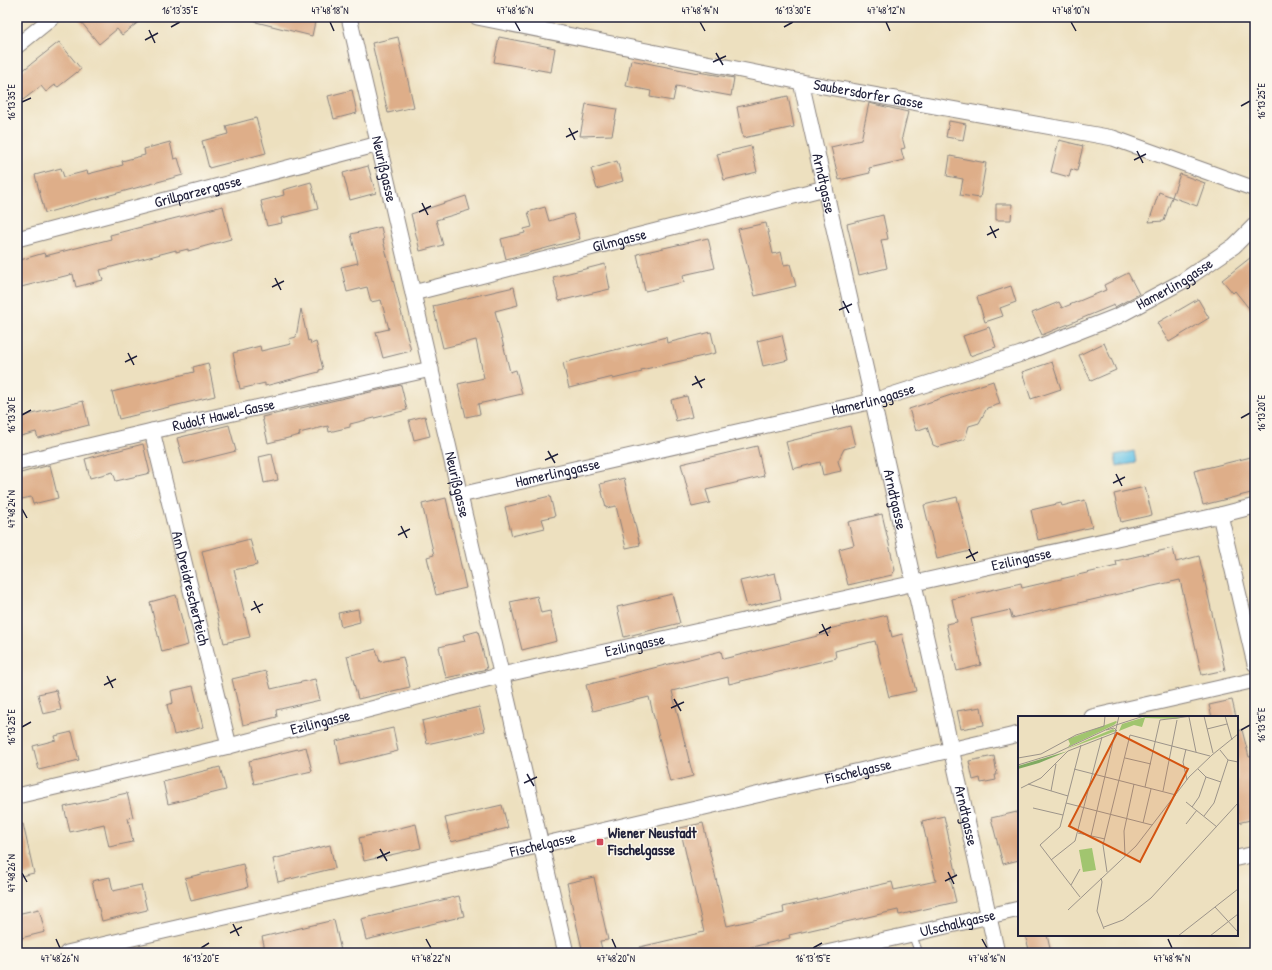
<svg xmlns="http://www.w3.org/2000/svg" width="1272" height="970" viewBox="0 0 1272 970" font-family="'Patrick Hand',sans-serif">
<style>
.water{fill:#69c5e7;stroke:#467491}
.building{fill:#deae89}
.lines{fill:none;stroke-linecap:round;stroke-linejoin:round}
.lane-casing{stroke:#88817d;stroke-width:9}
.street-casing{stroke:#88817d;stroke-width:17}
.lane{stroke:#fff;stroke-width:7}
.street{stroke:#fff;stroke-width:15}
.ticks{fill:none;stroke:#22223b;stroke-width:1.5}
.poi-dot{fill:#d1495b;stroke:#fbf7ec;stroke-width:1.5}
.labels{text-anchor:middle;stroke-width:3;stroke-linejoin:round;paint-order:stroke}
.street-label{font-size:15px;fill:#22223b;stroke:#fbf7ec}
.poi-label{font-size:15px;font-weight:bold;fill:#22223b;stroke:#fbf7ec;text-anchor:start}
.inset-road{fill:none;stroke:#9c948a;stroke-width:1}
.view{fill:#d45411;fill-opacity:0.15;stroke:#d45411;stroke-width:2}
.inset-edge{fill:none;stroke:#22223b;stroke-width:2}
.neatline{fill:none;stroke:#22223b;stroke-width:1.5}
.ticks-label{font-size:10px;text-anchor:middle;fill:#22223b}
</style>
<rect width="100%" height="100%" fill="#fbf7ec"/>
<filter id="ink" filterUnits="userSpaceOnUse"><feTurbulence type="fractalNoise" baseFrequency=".025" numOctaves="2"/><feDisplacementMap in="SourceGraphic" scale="8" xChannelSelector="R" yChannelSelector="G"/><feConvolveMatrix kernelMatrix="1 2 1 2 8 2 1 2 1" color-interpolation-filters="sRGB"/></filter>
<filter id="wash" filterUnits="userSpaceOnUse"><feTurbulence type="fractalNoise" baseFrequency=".012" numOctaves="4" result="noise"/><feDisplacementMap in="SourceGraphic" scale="16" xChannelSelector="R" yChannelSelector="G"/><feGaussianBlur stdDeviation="0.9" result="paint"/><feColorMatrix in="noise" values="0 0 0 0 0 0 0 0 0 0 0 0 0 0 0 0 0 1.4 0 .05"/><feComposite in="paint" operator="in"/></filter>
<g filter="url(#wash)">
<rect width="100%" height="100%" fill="#ede0bf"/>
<path class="water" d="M 1134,451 L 1136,463 L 1117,466 L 1115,455 Z"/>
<g id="blocks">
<path class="building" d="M 77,17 L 145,17 L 122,35 L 117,29 L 99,44 Z
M 257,17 L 316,17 L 312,36 L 256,22 Z
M 398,37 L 414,107 L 388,113 L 372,43 Z
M 499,37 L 555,48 L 551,72 L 494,62 Z
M 59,42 L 81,69 L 58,87 L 55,85 L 46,92 L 41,86 L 23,100 L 17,92 L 17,75 Z
M 631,60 L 698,73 L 698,72 L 734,78 L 731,96 L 676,86 L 673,101 L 650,97 L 651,91 L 626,86 Z
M 352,90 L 357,113 L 334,119 L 328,96 Z
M 788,96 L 794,127 L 743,138 L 737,107 Z
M 869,103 L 908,112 L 902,137 L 905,148 L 901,149 L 904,160 L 869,168 L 870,173 L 839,180 L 831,147 L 861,140 Z
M 586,104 L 617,109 L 612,135 L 580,136 Z
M 256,118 L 266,153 L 209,168 L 202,141 L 228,134 L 226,126 Z
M 949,121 L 966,124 L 963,140 L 946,137 Z
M 1059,140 L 1083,146 L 1077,171 L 1071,169 L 1069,177 L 1051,172 Z
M 170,142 L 174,159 L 178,158 L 183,175 L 45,213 L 35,175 L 61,168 L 64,177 L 87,171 L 88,174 L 123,165 L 122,161 L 145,155 L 144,149 Z
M 751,146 L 757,172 L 724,180 L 717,154 Z
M 950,156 L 986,163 L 980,198 L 960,195 L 963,179 L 947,176 Z
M 617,161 L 623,181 L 597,189 L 591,169 Z
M 368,166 L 376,193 L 350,200 L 343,173 Z
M 1180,174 L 1205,183 L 1197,206 L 1172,197 Z
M 311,182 L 318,209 L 281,218 L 282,223 L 267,226 L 261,201 L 284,195 L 283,190 Z
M 1159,192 L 1172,197 L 1164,221 L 1149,222 Z
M 466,196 L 470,210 L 436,220 L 443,245 L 420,251 L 411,214 Z
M 996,204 L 1012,204 L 1011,220 L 996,220 Z
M 223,206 L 231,239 L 188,251 L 188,249 L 176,252 L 176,250 L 100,270 L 103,280 L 76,287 L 73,274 L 17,288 L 17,261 L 44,253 L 45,256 L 111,239 L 110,235 Z
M 545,207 L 549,221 L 573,214 L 580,239 L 506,259 L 501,239 L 525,233 L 524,229 L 532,227 L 528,212 Z
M 883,215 L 888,239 L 881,240 L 887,268 L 859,275 L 847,224 Z
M 766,223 L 773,254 L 781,252 L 784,265 L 790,264 L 796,286 L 755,296 L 738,229 Z
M 381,227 L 384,240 L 383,240 L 411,351 L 383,358 L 376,332 L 389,329 L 381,300 L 371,302 L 367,287 L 347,292 L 341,267 L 358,263 L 351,234 Z
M 708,238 L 715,268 L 683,275 L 684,282 L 645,291 L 637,254 Z
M 1255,254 L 1255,316 L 1235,291 L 1233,293 L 1222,280 Z
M 605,264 L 610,289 L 559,301 L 553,277 Z
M 1128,273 L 1139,294 L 1115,307 L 1114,305 L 1042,335 L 1032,313 L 1059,302 L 1062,308 L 1106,290 L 1104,285 Z
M 1011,286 L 1016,302 L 1000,308 L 1003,316 L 985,322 L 977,297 Z
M 514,287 L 518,305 L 495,311 L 510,372 L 516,370 L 522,394 L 478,404 L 480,414 L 466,417 L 458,384 L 484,378 L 476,340 L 443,348 L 433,306 Z
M 1198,299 L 1209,318 L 1169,342 L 1157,323 Z
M 301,309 L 308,341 L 310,340 L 311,344 L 316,342 L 323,369 L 319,370 L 319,372 L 265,386 L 265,383 L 240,389 L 233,353 L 260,346 L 261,351 L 291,344 L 289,339 L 296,337 Z
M 989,327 L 996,347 L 970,356 L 963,336 Z
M 711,332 L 716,353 L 641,370 L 642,372 L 613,379 L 613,377 L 569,388 L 563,363 L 666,337 L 667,343 Z
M 782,335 L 788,360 L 763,366 L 757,341 Z
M 1104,343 L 1116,370 L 1091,381 L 1079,355 Z
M 1052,362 L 1061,389 L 1031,399 L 1022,372 Z
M 208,363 L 215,396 L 119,419 L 112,392 L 194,372 L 193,367 Z
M 993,381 L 1000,404 L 987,408 L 979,423 L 969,426 L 965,439 L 938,447 L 933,445 L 927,427 L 916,431 L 909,409 Z
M 401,385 L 407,410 L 350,424 L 350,427 L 329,432 L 328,426 L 299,433 L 300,435 L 268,443 L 262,417 Z
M 687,396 L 692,417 L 676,421 L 671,400 Z
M 83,401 L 89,425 L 38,438 L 36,432 L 17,437 L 17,418 Z
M 425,416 L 430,436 L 414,440 L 409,420 Z
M 229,425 L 236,451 L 184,464 L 177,438 Z
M 850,426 L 855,446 L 844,449 L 838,461 L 841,471 L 823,475 L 820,462 L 793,469 L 786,442 Z
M 143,444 L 150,473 L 116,481 L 113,472 L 90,478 L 85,459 Z
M 757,446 L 764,476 L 706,490 L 710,503 L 692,507 L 681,464 Z
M 272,454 L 278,480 L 264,483 L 259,457 Z
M 1255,456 L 1255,492 L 1203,505 L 1194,471 Z
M 50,465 L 58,498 L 33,504 L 31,497 L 17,500 L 17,474 Z
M 624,478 L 640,545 L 626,548 L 616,506 L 606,508 L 600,484 Z
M 1145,487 L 1152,515 L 1121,522 L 1114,494 Z
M 550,496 L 555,516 L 542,519 L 545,528 L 512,536 L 505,507 Z
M 957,497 L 970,551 L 937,559 L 924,505 Z
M 446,498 L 466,588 L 436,595 L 427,557 L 434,555 L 422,504 Z
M 1085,500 L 1092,527 L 1038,540 L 1031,510 L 1061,503 L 1062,506 Z
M 882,514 L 895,570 L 892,575 L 848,585 L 839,549 L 854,545 L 848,522 Z
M 250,539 L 257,565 L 234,570 L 250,637 L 224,643 L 202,551 Z
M 1173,548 L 1176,562 L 1199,556 L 1225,670 L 1202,675 L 1180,580 L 1012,618 L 1010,610 L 971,619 L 981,665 L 957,671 L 946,624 L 957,622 L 952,599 L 1021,583 L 1022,588 L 1117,566 L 1116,561 Z
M 775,573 L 781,599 L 747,607 L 740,581 Z
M 672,594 L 680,623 L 624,637 L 617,607 Z
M 176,595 L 188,645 L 162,652 L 150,602 Z
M 537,596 L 541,613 L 550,611 L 557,641 L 522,650 L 510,602 Z
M 358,609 L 360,622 L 341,627 L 338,613 Z
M 887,615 L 892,637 L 902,634 L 916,691 L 889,697 L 875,641 L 835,651 L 836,658 L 729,684 L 728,677 L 672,691 L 693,776 L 670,782 L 649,697 L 593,711 L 586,685 L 721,651 L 723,659 L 830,633 L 829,629 Z
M 478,631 L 487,669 L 446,678 L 439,647 L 465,641 L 463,635 Z
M 376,649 L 380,662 L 403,657 L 410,687 L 358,699 L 347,656 Z
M 266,671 L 271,689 L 315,679 L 320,700 L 276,710 L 277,717 L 243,725 L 232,679 Z
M 193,686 L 203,727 L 174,735 L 167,705 L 173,703 L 171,691 Z
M 56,690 L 61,710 L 43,714 L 38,694 Z
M 1232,700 L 1236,717 L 1212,717 L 1209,705 Z
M 479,707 L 485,731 L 427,744 L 422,721 Z
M 981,707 L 984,725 L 961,729 L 957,711 Z
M 393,728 L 398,751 L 341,765 L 336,741 Z
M 1242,730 L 1249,757 L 1255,756 L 1255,819 L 1237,823 L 1237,731 Z
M 72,732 L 79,760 L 39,770 L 33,746 L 56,740 L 55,736 Z
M 306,747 L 312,771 L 254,784 L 249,761 Z
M 994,756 L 997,775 L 995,775 L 996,780 L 981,783 L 980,778 L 973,780 L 969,761 Z
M 220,767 L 226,790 L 168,804 L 163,781 Z
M 127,793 L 133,817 L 128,818 L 133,842 L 109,847 L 104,824 L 70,832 L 64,807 Z
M 502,805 L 508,828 L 451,842 L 445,818 Z
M 1017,812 L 1019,822 L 1019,860 L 1003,864 L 991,818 Z
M 944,816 L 957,876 L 950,877 L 956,902 L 899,915 L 898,910 L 789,935 L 790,938 L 727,953 L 641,953 L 640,947 L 704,932 L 680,828 L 703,823 L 727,926 L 784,913 L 783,907 L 892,882 L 894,890 L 936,881 L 922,821 Z
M 23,824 L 34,873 L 17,877 L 17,825 Z
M 416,824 L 421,848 L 364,861 L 359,838 Z
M 330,845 L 335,868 L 278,882 L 273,859 Z
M 243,864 L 248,887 L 191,901 L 185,878 Z
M 110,877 L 113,891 L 141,885 L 147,910 L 102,921 L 92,881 Z
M 594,877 L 608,940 L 600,941 L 603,953 L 583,953 L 567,883 Z
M 459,896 L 464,916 L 366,940 L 361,919 Z
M 39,909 L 45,932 L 17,939 L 17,914 Z
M 334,920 L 341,951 L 333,953 L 266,953 L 262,937 Z
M 1025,935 L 1047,935 L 1051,953 L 1030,953 Z"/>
</g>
</g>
<g filter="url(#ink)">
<use href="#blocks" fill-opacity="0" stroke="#88817d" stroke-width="1"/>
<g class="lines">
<g class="lane-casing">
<path id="lane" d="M 912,934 L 919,953"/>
</g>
<g class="street-casing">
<g id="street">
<path id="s1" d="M 349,17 L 566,953"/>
<path id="s2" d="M 477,17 L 801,82 L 1113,138 L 1255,189"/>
<path d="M 17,46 L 53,17"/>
<path id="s3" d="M 801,82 L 997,953"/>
<path id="s4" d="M 17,239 L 379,144"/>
<path id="s5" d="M 413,293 L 825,188"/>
<path id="s6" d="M 152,431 L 229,746"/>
<path id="s7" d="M 17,463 L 152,431 L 431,369"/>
<path id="s8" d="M 460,495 L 873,401 L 1021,354 L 1118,316 L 1183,281 L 1234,246 L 1255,225"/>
<path d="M 1220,515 L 1255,664"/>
<path d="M 1092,717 L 1255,680"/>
<path id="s9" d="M 17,796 L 229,746 L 502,675 L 1220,515 L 1255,506"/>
<path d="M 1237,858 L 1255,854"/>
<path id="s10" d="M 67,953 L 541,845 L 1019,734"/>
<path id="s11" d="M 826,953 L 912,934 L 1019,909"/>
</g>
</g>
<use href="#lane" class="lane"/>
<use href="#street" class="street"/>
</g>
</g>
<path class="ticks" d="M 330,22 L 334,31M 515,22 L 520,31M 700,22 L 705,31M 886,22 L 890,31M 1071,22 L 1076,31M 171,27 L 180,22M 784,27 L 793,22M 149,30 L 155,43M 145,40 L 158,33M 716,53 L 723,65M 713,62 L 726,56M 22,102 L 31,98M 1241,106 L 1250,101M 569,128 L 575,140M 566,137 L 578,131M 1137,151 L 1143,163M 1134,160 L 1146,154M 422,203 L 428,215M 419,212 L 431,206M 990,226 L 996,238M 987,235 L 999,229M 275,278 L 281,290M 272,287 L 284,281M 843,301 L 849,313M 839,310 L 852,304M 128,353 L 134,365M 125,362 L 137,356M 695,376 L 702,388M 692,385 L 705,379M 22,415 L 31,410M 1241,418 L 1250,413M 548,451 L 555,463M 545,460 L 558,454M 1116,474 L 1122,486M 1113,483 L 1125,477M 22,509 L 27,518M 401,526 L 407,538M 398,535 L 410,529M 969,549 L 975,561M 966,558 L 978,552M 254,601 L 260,613M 251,610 L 263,604M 822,624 L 828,636M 819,633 L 831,627M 107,676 L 113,688M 104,685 L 116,679M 674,699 L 681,711M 671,708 L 684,702M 22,727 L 31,722M 1241,730 L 1250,725M 527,774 L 534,786M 524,783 L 537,777M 380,849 L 387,861M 377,858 L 390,852M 948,872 L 954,884M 22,873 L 27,882M 945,881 L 957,875M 233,924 L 239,936M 230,933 L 242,927M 56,939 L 60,948M 426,939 L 431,948M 612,939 L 616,948M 982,939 L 987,948M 1168,939 L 1172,948M 201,948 L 209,943M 813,948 L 822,943"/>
<rect class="poi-dot" x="596" y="838" width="8" height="8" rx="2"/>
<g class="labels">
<g class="street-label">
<text dy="5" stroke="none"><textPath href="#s2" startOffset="399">Saubersdorfer Gasse</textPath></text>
<text dy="5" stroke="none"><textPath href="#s1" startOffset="156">Neurißgasse</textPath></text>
<text dy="5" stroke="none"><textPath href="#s3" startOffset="104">Arndtgasse</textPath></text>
<text dy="5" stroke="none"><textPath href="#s4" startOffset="187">Grillparzergasse</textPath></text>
<text dy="5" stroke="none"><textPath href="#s5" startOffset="213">Gilmgasse</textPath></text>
<text dy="5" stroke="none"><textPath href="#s8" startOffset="748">Hamerlinggasse</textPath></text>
<text dy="5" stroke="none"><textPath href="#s8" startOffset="424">Hamerlinggasse</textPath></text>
<text dy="5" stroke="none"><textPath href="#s7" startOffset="212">Rudolf Hawel-Gasse</textPath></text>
<text dy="5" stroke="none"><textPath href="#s8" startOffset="100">Hamerlinggasse</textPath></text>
<text dy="5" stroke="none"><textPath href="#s1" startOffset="480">Neurißgasse</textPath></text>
<text dy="5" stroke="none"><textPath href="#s3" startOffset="428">Arndtgasse</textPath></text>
<text dy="5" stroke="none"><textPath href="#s9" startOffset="1032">Ezilingasse</textPath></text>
<text dy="5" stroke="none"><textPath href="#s6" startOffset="162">Am Dreidrescherteich</textPath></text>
<text dy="5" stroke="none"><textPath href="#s9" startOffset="636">Ezilingasse</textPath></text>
<text dy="5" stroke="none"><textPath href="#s9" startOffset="312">Ezilingasse</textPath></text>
<text dy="5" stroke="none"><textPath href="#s10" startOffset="812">Fischelgasse</textPath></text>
<text dy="5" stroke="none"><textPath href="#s3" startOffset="752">Arndtgasse</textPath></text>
<text dy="5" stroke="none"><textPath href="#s10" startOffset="488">Fischelgasse</textPath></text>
<text dy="5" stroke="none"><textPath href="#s11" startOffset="135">Ulschalkgasse</textPath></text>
</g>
<g class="poi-label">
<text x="608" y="838">Wiener Neustadt<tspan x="608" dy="17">Fischelgasse</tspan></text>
</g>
</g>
<g transform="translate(1018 716)">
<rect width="220" height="220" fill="#ede0bf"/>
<path d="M 170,0 L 158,3 L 127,2 L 124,11 L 116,9 L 101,15 L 104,8 L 127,1 ZM 98,5 L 99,6 L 96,9 L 50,31 L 52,28 L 50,23 ZM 95,13 L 98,15 L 49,33 L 71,23 ZM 74,132 L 78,154 L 65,156 L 61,134 Z" fill="#a1c56f"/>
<path d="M 50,35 L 21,47 L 0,53 L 0,50 Z" fill="#80aa62"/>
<path class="inset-road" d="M 186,0 L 195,37M 207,0 L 214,24M 171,1 L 178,36M 189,13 L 209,8M 88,14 L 96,12 L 99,15M 168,33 L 165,46 L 169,64M 202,34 L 210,44 L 220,46M 0,42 L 23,38 L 58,19 L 86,10 L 87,0M 107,42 L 133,48M 0,49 L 36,38 L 98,9 L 126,0M 56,53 L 158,79M 180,53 L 188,61 L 203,66M 10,68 L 50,80M 127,71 L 142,4 L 175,0M 3,72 L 23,62 L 50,35 L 99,16M 33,75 L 38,48M 145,75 L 159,4M 168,86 L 199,111M 48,87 L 134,109M 174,91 L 181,81 L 188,61M 15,92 L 45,99M 186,100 L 196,87 L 210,44M 125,107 L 133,73M 168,108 L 179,94M 60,117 L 87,123M 73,120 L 101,0M 107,140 L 106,115 L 116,68M 33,144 L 57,125 L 84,21M 89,156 L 85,129 L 112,19 L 192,40M 83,162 L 84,166 L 79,195 L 86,213M 53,169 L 62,153M 62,181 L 22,129 L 42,111 L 63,29M 197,191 L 220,216M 50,194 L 118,130 L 171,61 L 194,39 L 220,18M 86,211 L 105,204 L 133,182 L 220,87M 160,220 L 220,173M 192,220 L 220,198"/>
<path class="view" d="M 99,17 L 170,53 L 122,146 L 51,110 Z"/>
<rect width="220" height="220" class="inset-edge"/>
</g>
<rect width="1272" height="970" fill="none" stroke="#fbf7ec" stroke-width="44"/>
<rect x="22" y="22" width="1228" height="926" class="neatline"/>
<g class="ticks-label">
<text x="180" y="14">16°13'35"E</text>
<text x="330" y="14">47°48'18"N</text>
<text x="515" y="14">47°48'16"N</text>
<text x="700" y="14">47°48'14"N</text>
<text x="793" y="14">16°13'30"E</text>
<text x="886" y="14">47°48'12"N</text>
<text x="1071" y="14">47°48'10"N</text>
<text transform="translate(1261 101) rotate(-90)" y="4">16°13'25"E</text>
<text transform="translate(11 102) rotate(-90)" y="4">16°13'35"E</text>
<text transform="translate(1261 413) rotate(-90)" y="4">16°13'20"E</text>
<text transform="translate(11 415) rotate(-90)" y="4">16°13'30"E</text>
<text transform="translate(11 509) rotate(-90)" y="4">47°48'24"N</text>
<text transform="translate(1261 725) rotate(-90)" y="4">16°13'15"E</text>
<text transform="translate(11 727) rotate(-90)" y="4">16°13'25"E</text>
<text transform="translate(11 873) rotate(-90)" y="4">47°48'26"N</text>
<text x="60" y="962">47°48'26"N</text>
<text x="201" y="962">16°13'20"E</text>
<text x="431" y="962">47°48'22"N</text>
<text x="616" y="962">47°48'20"N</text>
<text x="813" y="962">16°13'15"E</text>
<text x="987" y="962">47°48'16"N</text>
<text x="1172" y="962">47°48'14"N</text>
</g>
</svg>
